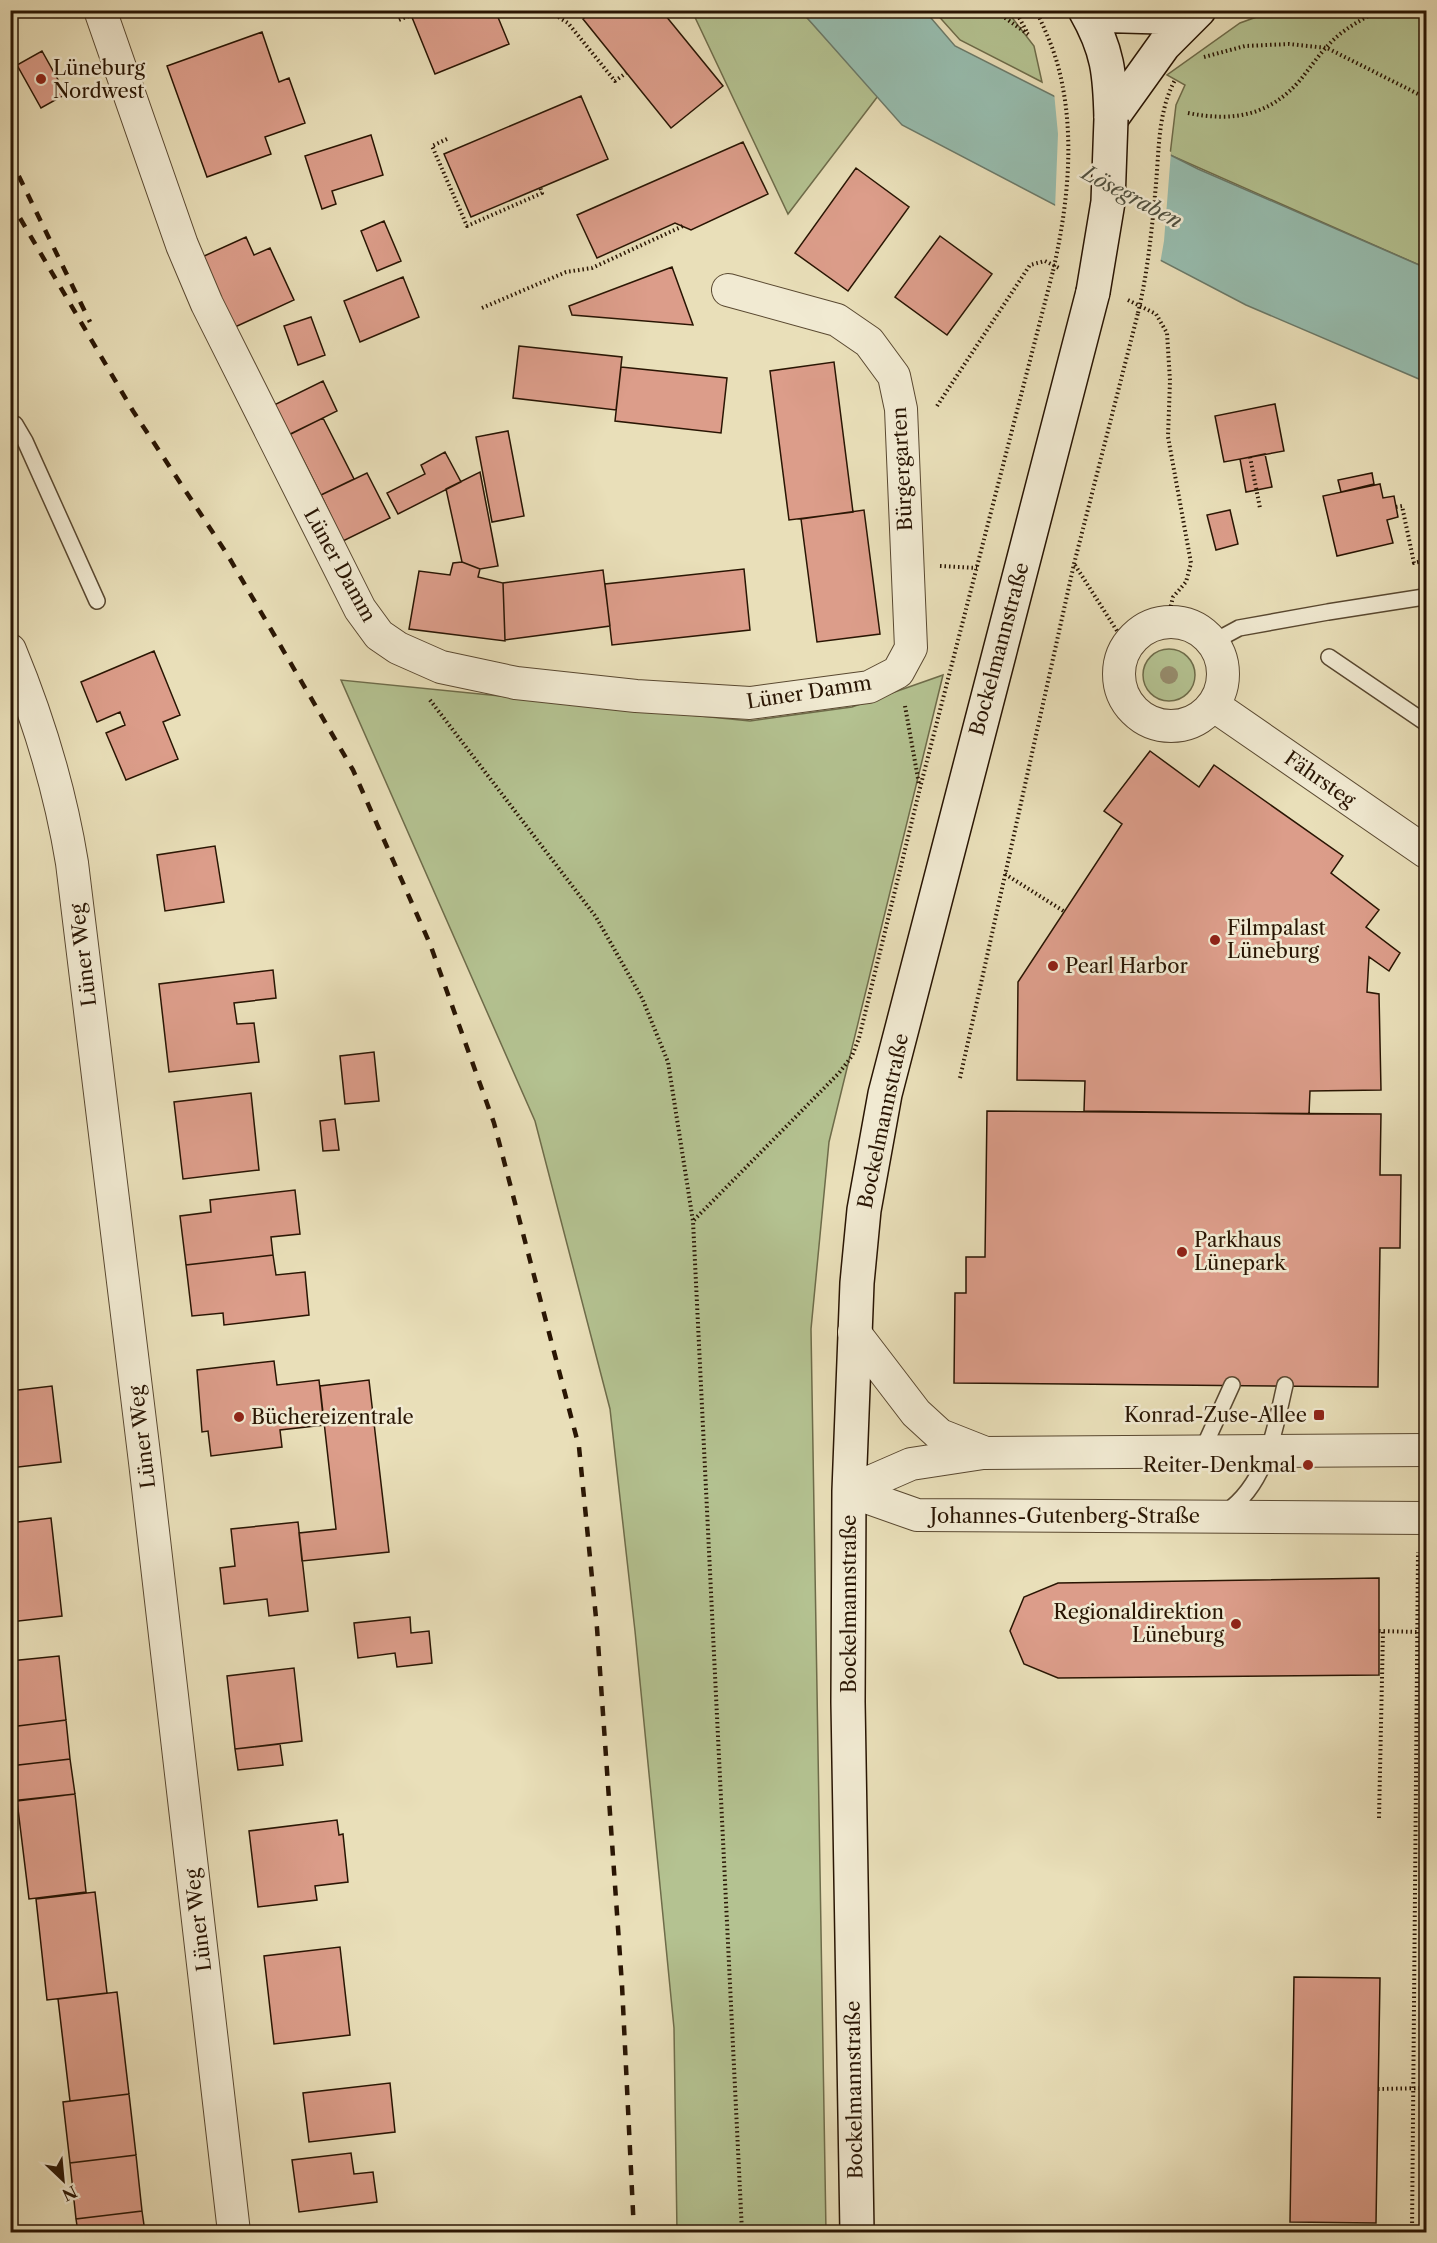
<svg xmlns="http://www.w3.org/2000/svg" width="1437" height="2243" viewBox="0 0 1437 2243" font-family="'Libre Caslon Text',serif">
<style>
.green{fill:#b4c291;stroke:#6e6c4a;stroke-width:1.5}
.water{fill:#97bdaf;stroke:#6b7a6a;stroke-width:1.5}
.pier{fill:#e9dfb9}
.building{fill:#dc9d8a;stroke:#291503;stroke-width:1.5}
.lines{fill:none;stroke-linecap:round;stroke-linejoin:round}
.service-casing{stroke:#594830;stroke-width:18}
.minor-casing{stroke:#594830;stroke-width:34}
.secondary-casing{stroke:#291503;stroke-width:36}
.path{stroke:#291503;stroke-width:4;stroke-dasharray:1.5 3;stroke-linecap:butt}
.service{stroke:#f1ead2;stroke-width:15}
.minor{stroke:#f1ead2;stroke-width:32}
.secondary{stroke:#f1ead2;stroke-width:33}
.rail{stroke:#291503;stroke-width:4.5;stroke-dasharray:10 10;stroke-linecap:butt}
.secondary-bridge-casing{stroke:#291503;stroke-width:36;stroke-linecap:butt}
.path-bridge{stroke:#291503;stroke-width:4;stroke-dasharray:1.5 3;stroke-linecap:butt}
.secondary-bridge{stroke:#f1ead2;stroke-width:33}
.tree{fill:#968c6d}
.poi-dot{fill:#8f2418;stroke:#f1ead2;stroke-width:2}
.labels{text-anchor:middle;stroke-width:5;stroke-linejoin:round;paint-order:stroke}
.poi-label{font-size:20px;fill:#291503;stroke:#f1ead2;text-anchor:start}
.street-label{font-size:20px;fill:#291503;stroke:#f1ead2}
.water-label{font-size:21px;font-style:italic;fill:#50503f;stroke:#f1ead2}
</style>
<rect width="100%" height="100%" fill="#e9dfb9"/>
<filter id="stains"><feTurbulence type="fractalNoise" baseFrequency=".00333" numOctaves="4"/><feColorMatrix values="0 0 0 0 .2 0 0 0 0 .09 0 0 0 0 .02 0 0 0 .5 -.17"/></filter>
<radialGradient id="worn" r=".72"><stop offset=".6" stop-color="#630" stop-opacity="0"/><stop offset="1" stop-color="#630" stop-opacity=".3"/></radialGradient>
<path class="green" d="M 692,11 L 801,11 L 878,96 L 788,214 Z
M 934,11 L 1007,11 L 1034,46 L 1042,82 L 960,40 Z
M 1273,11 L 1426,11 L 1426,268 L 1170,155 L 1176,105 L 1185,85 L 1167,75 L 1240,23 Z
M1143 675a26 26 0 1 1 52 0a26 26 0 1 1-52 0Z
M 943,675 L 829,1142 L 811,1329 L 826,2232 L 677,2232 L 674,2028 L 635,1631 L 610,1409 L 535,1121 L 341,680 L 750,721 L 852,707 Z"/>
<path class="water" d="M 801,11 L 925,11 L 955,46 L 1198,169 L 1426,268 L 1426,382 L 1246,305 L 902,125 Z"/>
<path class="pier" d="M 1054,92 L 1171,152 L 1164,241 L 1160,264 L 1055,209 L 1058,134 Z"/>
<path class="building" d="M 409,10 L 495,10 L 509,44 L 435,74 Z
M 593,10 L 661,10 L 723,86 L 671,128 L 583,19 Z
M 262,32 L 279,82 L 289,78 L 305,123 L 265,137 L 271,154 L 207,177 L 167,66 Z
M 42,51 L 66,94 L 41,108 L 17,65 Z
M 581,96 L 608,159 L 471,217 L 444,154 Z
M 371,135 L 383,175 L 332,191 L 336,204 L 322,209 L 305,156 Z
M 743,142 L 768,194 L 691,230 L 675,223 L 597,258 L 577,215 Z
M 856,168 L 909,207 L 848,291 L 795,253 Z
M 384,221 L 401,261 L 377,271 L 361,231 Z
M 940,236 L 992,274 L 947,335 L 895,297 Z
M 246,237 L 254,255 L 270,248 L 294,300 L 235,327 L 202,257 Z
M 672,267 L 693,325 L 572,315 L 569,306 Z
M 403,277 L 419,317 L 360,342 L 344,301 Z
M 311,317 L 325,355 L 298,365 L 284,326 Z
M 519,346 L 622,357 L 616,410 L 513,398 Z
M 834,362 L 853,512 L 789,520 L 770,371 Z
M 621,367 L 727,378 L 721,433 L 615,421 Z
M 323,381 L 337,411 L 287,436 L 272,406 Z
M 1275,404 L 1284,451 L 1224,462 L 1215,416 Z
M 323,418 L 354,479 L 321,495 L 290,434 Z
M 508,431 L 524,516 L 492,522 L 476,437 Z
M 445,452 L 461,482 L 398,514 L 387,493 L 425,474 L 421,465 Z
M 1265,454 L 1272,487 L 1246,492 L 1240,459 Z
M 480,472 L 498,566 L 480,569 L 462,562 L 446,489 Z
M 367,473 L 390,518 L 343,541 L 321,495 Z
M 1372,473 L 1374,484 L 1341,492 L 1338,480 Z
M 1380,484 L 1383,498 L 1394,496 L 1398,517 L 1387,520 L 1393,543 L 1337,556 L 1323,496 Z
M 864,510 L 880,634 L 817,642 L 801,519 Z
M 1230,510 L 1238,544 L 1216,550 L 1207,515 Z
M 462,562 L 480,569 L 478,577 L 503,583 L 505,641 L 409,629 L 419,571 L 450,575 L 453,563 Z
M 744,569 L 750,630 L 612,645 L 605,584 Z
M 603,570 L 610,626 L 505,640 L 503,583 Z
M 154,651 L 180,715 L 163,722 L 178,759 L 126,780 L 106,733 L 125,725 L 120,712 L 97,722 L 81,682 Z
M 1150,751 L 1199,787 L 1214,765 L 1343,856 L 1331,873 L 1379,910 L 1366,927 L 1400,953 L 1389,971 L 1369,957 L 1367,992 L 1379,994 L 1381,1090 L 1310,1091 L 1309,1114 L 1084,1111 L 1085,1081 L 1017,1080 L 1018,982 L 1122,824 L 1104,811 Z
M 215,846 L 224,902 L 165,911 L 157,855 Z
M 273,970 L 276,998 L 234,1003 L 237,1024 L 254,1023 L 259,1062 L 169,1072 L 159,984 Z
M 374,1052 L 379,1101 L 345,1104 L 340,1056 Z
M 251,1093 L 259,1170 L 183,1179 L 174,1102 Z
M 987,1111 L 1381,1114 L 1380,1175 L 1401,1175 L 1400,1248 L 1380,1248 L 1378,1387 L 954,1383 L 955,1293 L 966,1293 L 966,1257 L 985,1257 Z
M 335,1119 L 339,1150 L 323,1151 L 320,1121 Z
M 295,1190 L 300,1234 L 271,1237 L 273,1255 L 186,1265 L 180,1216 L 211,1212 L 210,1200 Z
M 273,1255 L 276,1275 L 305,1272 L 309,1315 L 224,1325 L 223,1313 L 192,1316 L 186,1265 Z
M 274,1361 L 277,1385 L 319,1380 L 324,1425 L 280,1430 L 282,1447 L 211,1456 L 208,1431 L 202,1432 L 197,1370 Z
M 369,1380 L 389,1552 L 302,1561 L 299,1533 L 336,1529 L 320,1386 Z
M 52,1386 L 61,1462 L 10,1468 L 10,1391 Z
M 51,1518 L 62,1616 L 10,1622 L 10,1523 Z
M 298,1522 L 308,1611 L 269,1616 L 267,1599 L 224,1604 L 220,1568 L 235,1566 L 231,1529 Z
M 1379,1578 L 1379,1675 L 1058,1678 L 1024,1664 L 1010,1631 L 1024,1597 L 1058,1583 Z
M 410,1617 L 411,1633 L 429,1631 L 432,1663 L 397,1667 L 395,1653 L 358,1658 L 354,1623 Z
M 59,1656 L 66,1720 L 10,1727 L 10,1661 Z
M 294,1668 L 302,1741 L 235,1749 L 227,1676 Z
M 66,1720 L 70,1759 L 10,1766 L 10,1727 Z
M 280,1744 L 283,1765 L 238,1770 L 235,1749 Z
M 70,1759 L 75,1794 L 10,1801 L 10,1766 Z
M 75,1794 L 86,1892 L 29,1899 L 17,1801 Z
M 337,1820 L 339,1835 L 343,1834 L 348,1882 L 315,1886 L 317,1900 L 258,1907 L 249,1831 Z
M 95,1892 L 107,1993 L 47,2000 L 36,1899 Z
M 340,1947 L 350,2035 L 274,2044 L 264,1956 Z
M 1294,1977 L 1380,1978 L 1376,2223 L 1290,2222 Z
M 117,1992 L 129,2094 L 70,2101 L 58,1999 Z
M 390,2083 L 395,2132 L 309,2142 L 303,2093 Z
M 129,2094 L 136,2155 L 70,2163 L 63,2102 Z
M 351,2153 L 354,2174 L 373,2172 L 377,2202 L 299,2212 L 292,2160 Z
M 136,2155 L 142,2211 L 76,2219 L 70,2163 Z
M 142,2211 L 145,2232 L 78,2232 L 76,2219 Z"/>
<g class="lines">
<g class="service-casing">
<path id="service" d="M 10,423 L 15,424 L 25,441 L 97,601
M 1213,642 L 1239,628 L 1328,612 L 1424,597
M 1329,657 L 1426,723
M 1202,1451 L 1232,1385
M 1226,1512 C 1267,1483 1274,1432 1285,1385"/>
</g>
<g class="minor-casing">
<path id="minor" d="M 100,10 L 182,245 L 207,304 L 360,609 L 379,635 L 398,648 L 441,667 L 516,683 L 636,696 L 750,703 L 869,687 L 898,672 L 911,648 L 901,409 L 894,376 L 869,342 L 837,320 L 728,290
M1119 674a52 52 0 1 1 104 0a52 52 0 1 1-104 0Z
M 10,650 C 39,720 60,789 72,863 L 145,1462 L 234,2232
M 1213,705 L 1426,852
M 854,1332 L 916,1413 L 940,1435 L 983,1452
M 849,1491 L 911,1464 L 983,1453 L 1426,1450
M 849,1491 L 917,1515 L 1426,1518"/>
</g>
<g class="secondary-casing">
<path id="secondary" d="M 1085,10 C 1108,50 1110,74 1111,119
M 1088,15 L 1160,17 L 1195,10
M 1111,119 L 1164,45 L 1199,10
M 857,2232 L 848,1702 L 849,1491 L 857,1283 L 864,1210 L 885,1094 L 1093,292"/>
</g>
<path class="path" d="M 547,10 L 568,23 L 615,81 L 626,73
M 994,10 L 1029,35
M 1015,10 L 1028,34
M 399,20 L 411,15
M 1204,57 L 1245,46 L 1289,44 L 1327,48 L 1426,98
M 1188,113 C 1233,122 1270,116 1301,79 C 1313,64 1325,46 1340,34 C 1353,24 1366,17 1380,10
M 447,139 L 432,146 L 467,226 L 542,193 L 540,187
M 1128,300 L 1156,314 L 1167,333 L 1170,381 L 1168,437 L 1191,563 L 1186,582 L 1173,597 L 1167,622
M 482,308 L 566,272 L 592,268 L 683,226
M 937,406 L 1030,265 L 1045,261 L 1061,269
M 1250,457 L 1260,508
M 1396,507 L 1402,506 L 1414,563 L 1426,560
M 1426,514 L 1426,536
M 1075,565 L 1126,645
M 940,566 L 977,568
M 430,700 L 596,917 L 642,998 L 668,1062 L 693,1221 L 742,2232
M 905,706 L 919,784
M 1005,874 L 1065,912
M 960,1078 L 1074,564 L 1138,313
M 694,1220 L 839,1073 L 852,1056 L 859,1038 L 920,788 L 1053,271
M 1379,1631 L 1418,1632
M 1379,1818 L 1383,1631
M 1378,2089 L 1426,2088
M 1412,2232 L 1418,1552"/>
<use href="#service" class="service"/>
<use href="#minor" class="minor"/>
<use href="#secondary" class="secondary"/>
<path class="rail" d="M 10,158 L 90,322
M 10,201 L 133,411 L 227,554 L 353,770 L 430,944 L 494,1123 L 579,1447 L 597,1628 L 622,1985 L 634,2232"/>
<g class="secondary-bridge-casing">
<path id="secondary-bridge" d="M 1093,292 L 1108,202 L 1111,119"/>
</g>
<path class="path-bridge" d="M 1036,10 C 1044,28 1053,47 1058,66 C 1076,133 1068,205 1053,271
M 1138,313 C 1148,271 1152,228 1156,184 C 1159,150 1158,111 1175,80"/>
<use href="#secondary-bridge" class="secondary-bridge"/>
</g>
<circle class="tree" cx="1169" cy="675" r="9"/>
<g class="poi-dot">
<circle cx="41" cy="79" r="6"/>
<circle cx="1215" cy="940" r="6"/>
<circle cx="1053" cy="966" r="6"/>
<circle cx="1182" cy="1252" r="6"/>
<rect x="1313" y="1409" width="12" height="12" rx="3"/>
<circle cx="239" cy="1417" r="6"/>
<circle cx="1308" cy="1465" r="6"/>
<circle cx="1236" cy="1624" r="6"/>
</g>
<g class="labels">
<g class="poi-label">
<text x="53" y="75">Lüneburg<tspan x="53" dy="23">Nordwest</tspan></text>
<text x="1227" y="935">Filmpalast<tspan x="1227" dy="23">Lüneburg</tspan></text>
<text x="1065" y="973">Pearl Harbor</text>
<text x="1194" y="1247">Parkhaus<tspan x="1194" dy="23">Lünepark</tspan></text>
<text x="1307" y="1422" text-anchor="end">Konrad-Zuse-Allee</text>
<text x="251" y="1424">Büchereizentrale</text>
<text x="1296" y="1472" text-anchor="end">Reiter-Denkmal</text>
<text x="1224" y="1619" text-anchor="end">Regionaldirektion<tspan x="1224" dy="23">Lüneburg</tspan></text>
</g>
<g class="street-label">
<text transform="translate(902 469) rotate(-93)" y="7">Bürgergarten</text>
<text transform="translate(340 565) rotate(61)" y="7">Lüner Damm</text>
<text transform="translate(999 649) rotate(-75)" y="7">Bockelmannstraße</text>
<text transform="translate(809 692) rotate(-9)" y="7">Lüner Damm</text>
<text transform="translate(1320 779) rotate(35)" y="7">Fährsteg</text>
<text transform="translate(83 955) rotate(-97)" y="7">Lüner Weg</text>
<text transform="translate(883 1121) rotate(-78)" y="7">Bockelmannstraße</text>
<text transform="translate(142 1437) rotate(-97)" y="7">Lüner Weg</text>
<text x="1065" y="1523">Johannes-Gutenberg-Straße</text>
<text transform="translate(849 1604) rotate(-90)" y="7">Bockelmannstraße</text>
<text transform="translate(198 1920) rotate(-97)" y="7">Lüner Weg</text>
<text transform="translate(854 2090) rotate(-91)" y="7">Bockelmannstraße</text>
</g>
<g class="water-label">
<text transform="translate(1132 197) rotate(28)" y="7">Lösegraben</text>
</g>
</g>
<rect width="1437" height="2243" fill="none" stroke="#e9dfb9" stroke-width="36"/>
<rect x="12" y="12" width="1413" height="2219" fill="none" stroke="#291503" stroke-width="3"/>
<rect x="18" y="18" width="1401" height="2207" fill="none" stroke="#291503" stroke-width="1.5"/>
<g transform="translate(63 2180) rotate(154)" stroke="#f1ead2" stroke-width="4.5" paint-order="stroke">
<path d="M0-4.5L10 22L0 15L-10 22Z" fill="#291503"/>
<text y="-9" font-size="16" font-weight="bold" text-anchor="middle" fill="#291503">N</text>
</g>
<rect width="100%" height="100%" filter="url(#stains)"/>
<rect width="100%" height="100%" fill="url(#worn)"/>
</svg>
